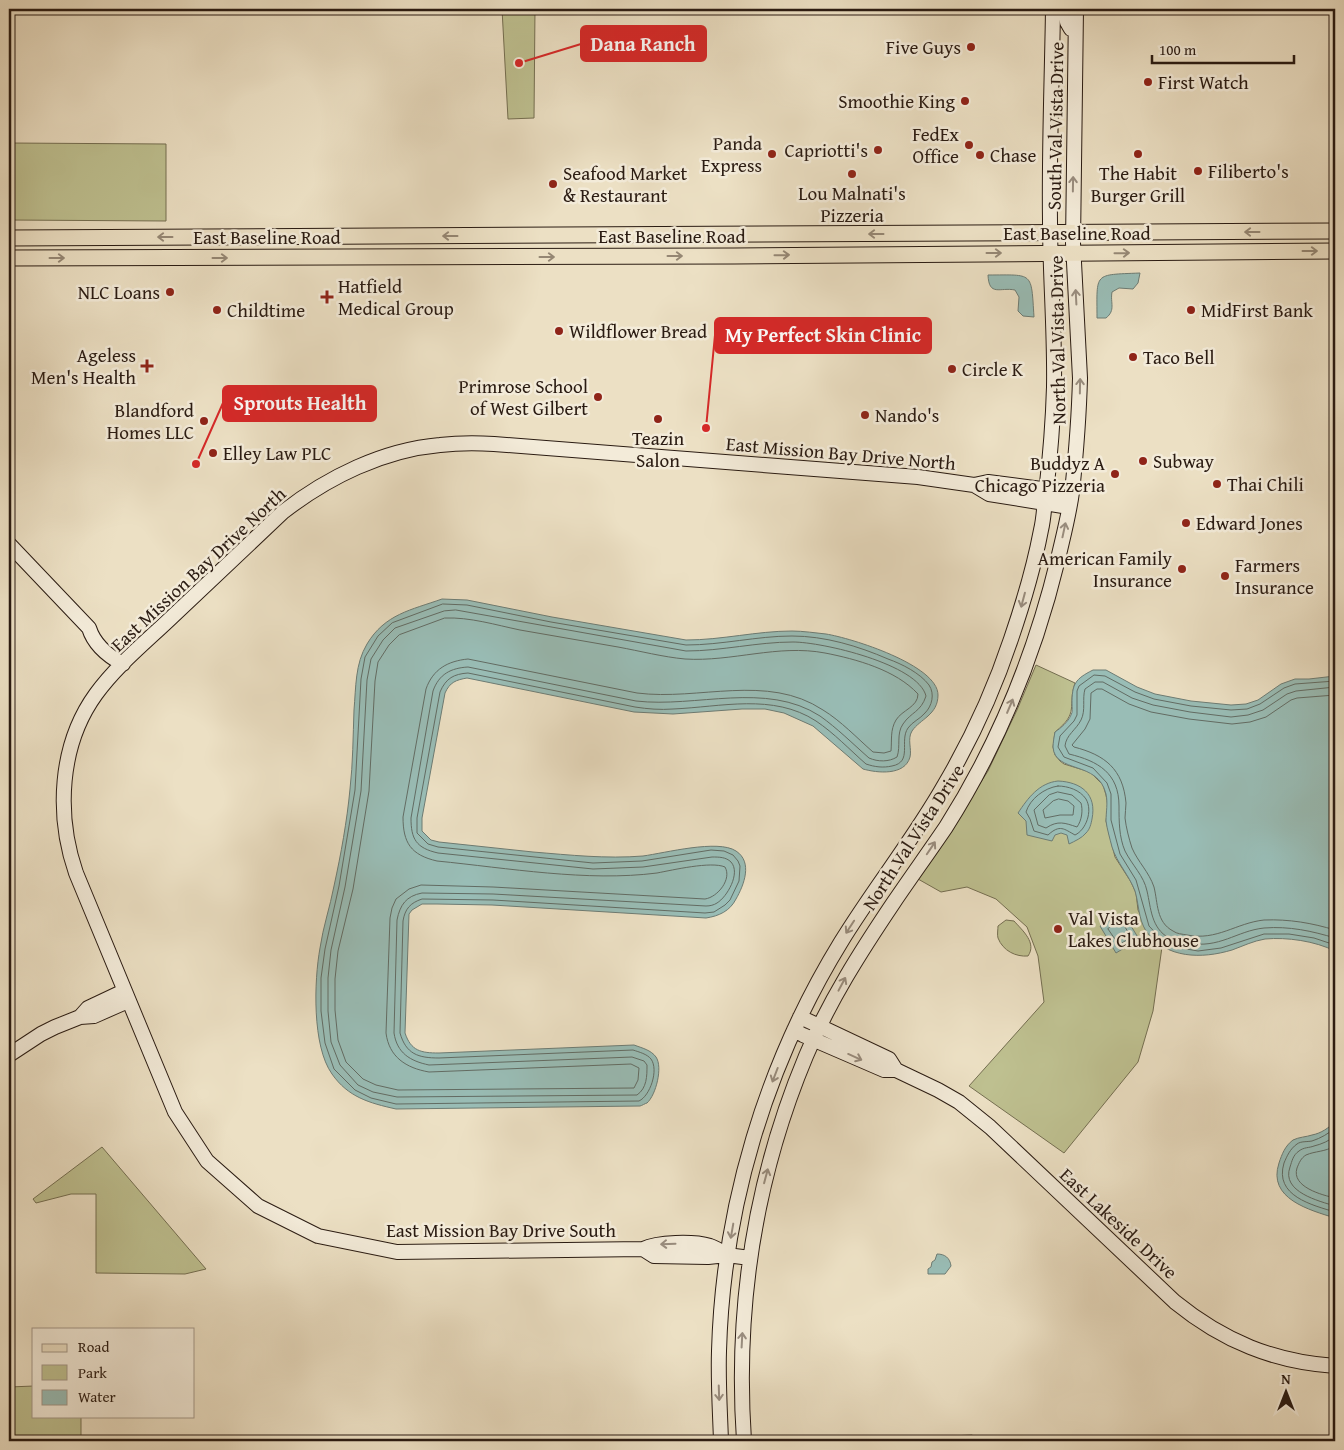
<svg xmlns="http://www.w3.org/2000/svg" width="1344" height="1450" viewBox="0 0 1344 1450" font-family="'Gentium Book Plus',serif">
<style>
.green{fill:#bec090;stroke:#746e51}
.water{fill:#99bdb6;stroke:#6d7c74}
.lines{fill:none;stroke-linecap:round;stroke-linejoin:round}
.shore{stroke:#626c64;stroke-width:1}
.secondary-casing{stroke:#2a1b12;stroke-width:16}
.primary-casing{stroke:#2a1b12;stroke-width:17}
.secondary{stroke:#f3ebd9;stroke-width:14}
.primary{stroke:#ece0c4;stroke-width:15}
.oneway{stroke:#998d7f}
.oneway2{stroke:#958774}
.poi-dot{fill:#8f2418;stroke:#f3ebd9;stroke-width:2}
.labels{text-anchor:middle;stroke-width:5;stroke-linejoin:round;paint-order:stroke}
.poi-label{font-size:19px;fill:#2a1b12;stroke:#f3ebd9;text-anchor:start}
.street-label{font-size:19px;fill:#2a1b12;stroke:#f3ebd9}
.leader{fill:none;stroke:#d62828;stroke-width:2}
.callout-dot{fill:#d62828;stroke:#f3ebd9;stroke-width:2}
.callout{fill:#d62828;stroke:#d62828;stroke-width:2}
.callout-label{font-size:20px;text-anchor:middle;font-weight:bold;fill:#fff}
</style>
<rect width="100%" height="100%" fill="#ece0c4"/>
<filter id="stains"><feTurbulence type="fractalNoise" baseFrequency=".004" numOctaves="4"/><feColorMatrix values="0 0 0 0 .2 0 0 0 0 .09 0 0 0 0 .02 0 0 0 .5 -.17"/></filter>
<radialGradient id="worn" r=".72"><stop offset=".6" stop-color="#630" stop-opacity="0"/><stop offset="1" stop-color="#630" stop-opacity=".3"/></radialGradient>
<path class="green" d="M 502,9 L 535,9 L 534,118 L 508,119 Z
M 9,143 L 166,144 L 166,221 L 9,220 Z
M 1036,665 L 1075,683 C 1067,707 1080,712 1055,732 L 1053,747 L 1055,755 L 1060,761 L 1064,764 L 1090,772 L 1103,785 L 1106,795 L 1108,806 L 1106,821 L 1115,857 L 1131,882 L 1136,893 L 1138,910 L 1154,940 L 1162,947 L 1153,1011 L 1138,1062 L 1064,1153 L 969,1086 L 1044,1002 L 1038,956 L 1027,927 L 996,899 L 967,887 L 941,892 L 918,879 L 988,771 L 1017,710 Z
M 1006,920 L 1014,921 C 1023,931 1037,943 1028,956 C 1016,957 1003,951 998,938 C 997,935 998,929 998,926 Z
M 102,1147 L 206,1269 L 185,1274 L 96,1273 L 96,1194 L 71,1194 L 36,1203 L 33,1199 Z
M 34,1386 L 34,1416 L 81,1416 L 81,1441 L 9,1441 L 9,1387 Z
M 972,1435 L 981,1441 L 842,1441 Z"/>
<path class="water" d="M 1140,273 L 1138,283 L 1133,289 L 1119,288 L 1112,292 C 1110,303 1116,310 1106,318 L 1097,318 C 1097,272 1093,275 1140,273 Z
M 988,275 C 1034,275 1031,271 1034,317 L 1023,316 L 1018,311 L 1019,297 L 1015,290 C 1000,287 989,297 988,275 Z
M 442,599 L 467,600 L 552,617 L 686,640 C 722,640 757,631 792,631 C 803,631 816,633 826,634 C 851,638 938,665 938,695 C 938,715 920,719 912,731 C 907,739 912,749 910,757 C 905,776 877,773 863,769 L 813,726 L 784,713 L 765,709 L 742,709 L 673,714 L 634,712 L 467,678 C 456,680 450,682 445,693 L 422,818 L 422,831 L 431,840 L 439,842 C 470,845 502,849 533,852 C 570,855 606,859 643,856 C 665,853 718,839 736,851 C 753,862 744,885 736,899 C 730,911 719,916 706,918 L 492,905 L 437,904 L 422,904 L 412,910 L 409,914 L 405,1033 C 411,1051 421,1053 439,1053 L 634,1045 C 642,1048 651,1050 656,1057 C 663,1067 656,1095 647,1103 C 646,1103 641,1106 640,1106 L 396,1109 C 369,1103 348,1097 332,1074 C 312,1046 314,981 320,948 C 323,927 330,907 334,886 C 341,854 347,821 350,789 C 353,763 353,736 354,710 C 356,687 355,664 367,644 C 385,614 411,610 442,599 Z
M 1093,670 L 1106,670 L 1137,687 L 1155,694 L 1191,701 L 1231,705 L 1246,704 L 1258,700 L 1281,684 L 1295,679 L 1309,679 L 1335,676 L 1335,951 C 1315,941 1287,937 1265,939 C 1253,941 1243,946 1232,950 C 1202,959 1166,959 1146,931 C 1138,918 1139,904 1135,891 C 1129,875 1117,863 1112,847 C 1110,839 1107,829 1106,821 C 1106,812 1108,803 1106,794 C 1098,760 1055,774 1053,747 C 1053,743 1054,737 1055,732 C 1061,728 1068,722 1071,715 C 1073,712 1072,707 1072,704 C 1072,684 1075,679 1093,670 Z
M 1058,781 C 1081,782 1097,794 1092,819 C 1091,824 1090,829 1086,833 C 1082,838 1075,841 1069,844 L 1067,835 L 1061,833 L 1055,835 L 1052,841 L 1027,835 L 1026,821 L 1018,813 C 1028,798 1039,783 1058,781 Z
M 1123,913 L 1139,939 L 1116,953 L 1100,926 Z
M 1335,1122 L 1335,1218 C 1310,1210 1267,1199 1279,1163 C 1282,1154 1285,1146 1293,1140 C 1299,1137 1306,1137 1312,1135 C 1322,1133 1328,1128 1335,1122 Z
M 937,1254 C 945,1254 950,1258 951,1266 L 945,1274 L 928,1274 L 928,1269 L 931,1267 L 932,1262 L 935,1260 Z"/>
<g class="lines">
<path class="shore" d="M 443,604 L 467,605 L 551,622 L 686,645 C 722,645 757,636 792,636 C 825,636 858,646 888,659 C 902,664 920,673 929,685 C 935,694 932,706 925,713 C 920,719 912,722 908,728 C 899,741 913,762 892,766 C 883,768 875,767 866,764 C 850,750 834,733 816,721 C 773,693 721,707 673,709 C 660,710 648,709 635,707 L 468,673 C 454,674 446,678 440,692 L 417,818 L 417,833 L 428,844 L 438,847 L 593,863 L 642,861 L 711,850 L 724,851 L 733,855 L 738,861 L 740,866 L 739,881 L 730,900 L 725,905 L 714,912 L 705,913 L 493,900 L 422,899 C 410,903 405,909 403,921 L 400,1033 C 406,1054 418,1058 439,1058 L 633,1050 C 639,1052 647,1054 651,1059 C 659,1070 650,1096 639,1101 L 396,1104 L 371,1098 L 355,1090 L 334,1069 L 325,1043 L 321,1011 L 321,978 L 325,949 L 339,886 L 355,790 L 361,679 L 365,657 L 378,636 L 392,623 Z
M 456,610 L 686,651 C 722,651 757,642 793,642 C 822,642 918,664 926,696 C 921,712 911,712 903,724 C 896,734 901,746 897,757 C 889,762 878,762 869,758 C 853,744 837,728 820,716 C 766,681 696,708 636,701 L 468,667 C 451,668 439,674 433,691 L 411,818 C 411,839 416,848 438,853 L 593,869 L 643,867 L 712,857 C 719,857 726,857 731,862 C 741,873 727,897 717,903 C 714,905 710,906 706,906 L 493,894 L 422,893 C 406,896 400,905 397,920 L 394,1033 C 397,1053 410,1061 429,1065 L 632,1057 L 644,1061 L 647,1065 C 647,1076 647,1088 637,1095 L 397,1097 L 373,1092 L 358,1085 L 340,1065 L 331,1042 L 328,1011 L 328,978 L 331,950 L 345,887 L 361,791 L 367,680 L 371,659 L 383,640 L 395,628 L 444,611 Z
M 445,618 C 470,617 496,625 520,630 C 553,636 585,641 618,647 C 640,651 663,657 685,659 C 732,662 778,644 825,653 C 856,659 896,670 918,694 C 918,707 902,710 896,720 C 890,730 892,740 891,751 L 884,753 L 873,752 C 857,738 841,721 823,710 C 767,673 699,701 637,693 L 468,659 C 448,661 433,669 426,689 L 403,817 C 403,843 411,855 437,861 C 508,868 587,882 657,873 C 673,870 711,861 725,867 C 732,879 718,897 705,899 L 493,887 L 421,885 L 409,889 L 396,899 L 392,908 L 390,918 L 386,1033 C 389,1057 406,1068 429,1072 L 631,1064 L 639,1068 L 638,1080 L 634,1088 L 398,1090 L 376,1085 L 363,1079 L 346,1062 L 338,1040 L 335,1010 L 335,979 L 338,951 L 353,889 L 369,791 L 375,681 L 378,662 L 389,645 L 399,635 Z
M 1335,681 L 1295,684 L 1284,688 L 1260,704 L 1247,709 L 1231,710 L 1191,706 L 1154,699 L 1135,692 L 1105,676 L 1094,675 L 1079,686 L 1077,691 L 1077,715 L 1074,721 L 1060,736 L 1058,747 L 1064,757 L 1093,768 L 1107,783 L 1111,794 L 1111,820 L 1120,854 L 1136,880 L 1149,926 L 1165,943 L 1175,947 L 1198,951 L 1221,948 L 1264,934 L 1289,934 L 1314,938 L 1335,945
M 1335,687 L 1296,691 L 1287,694 L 1263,710 L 1248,715 L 1231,717 L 1190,712 L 1153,705 L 1132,698 L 1103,682 L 1095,682 L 1085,689 C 1082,699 1086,710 1081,720 C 1076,730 1066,735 1065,746 L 1069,754 C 1098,761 1119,773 1119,806 C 1119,821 1119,837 1125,851 C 1132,865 1144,876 1147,891 C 1151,908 1151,928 1169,938 C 1174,941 1181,942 1187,943 C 1220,949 1236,931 1264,928 C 1289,926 1312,931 1335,938
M 1335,695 L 1297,698 L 1291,700 L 1266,717 L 1250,722 L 1232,724 L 1189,719 L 1151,712 L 1129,704 L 1102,689 L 1097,689 L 1091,693 L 1090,719 L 1085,729 L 1072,745 L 1074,747 C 1105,755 1123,769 1126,803 C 1126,808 1125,813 1125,818 C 1126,827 1129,839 1132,848 C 1138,862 1149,872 1154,887 C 1158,903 1156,922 1173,931 C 1177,934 1182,934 1187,935 C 1217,941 1236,923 1264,920 C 1289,919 1312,923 1335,930
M 1058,786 C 1068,786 1080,790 1086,799 C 1093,811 1086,830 1075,835 C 1064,829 1060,824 1048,835 L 1034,831 L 1030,819 L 1026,812 C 1030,799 1044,788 1058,786 Z
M 1058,792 L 1072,795 L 1081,803 C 1083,810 1082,820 1077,827 C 1065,823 1058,820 1046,828 L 1038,825 L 1034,810 L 1049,795 Z
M 1059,799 L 1068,801 L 1074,806 L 1073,815 L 1060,815 L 1045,818 L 1043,810 L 1053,801 Z
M 1119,921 L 1122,922 L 1131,937 L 1119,945 L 1108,929 Z
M 1335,1128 C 1328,1134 1321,1138 1312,1141 C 1307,1142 1301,1141 1297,1144 C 1290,1149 1287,1156 1284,1163 C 1274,1196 1312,1205 1335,1212
M 1335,1136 C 1329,1141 1322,1144 1314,1146 C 1309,1148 1304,1147 1299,1151 C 1293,1155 1292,1161 1290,1167 C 1281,1192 1319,1201 1335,1206
M 1335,1146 C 1325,1152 1315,1151 1306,1155 C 1301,1158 1299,1163 1297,1168 C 1291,1187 1322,1195 1335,1198"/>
<g class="secondary-casing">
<path id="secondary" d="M 1066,9 L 1067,22 L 1071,29
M 974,485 L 988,482 L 1072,493
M 9,544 L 89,628 C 94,644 108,656 123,664
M 80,1017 L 88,1008 L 124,991
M 800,1017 L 889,1059 L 896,1070
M 794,1030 L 803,1035 L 884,1070 L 896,1070 L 938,1090 L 959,1102 L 990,1127 L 1175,1302 C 1223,1341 1274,1362 1335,1366
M 9,1055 L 41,1034 L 55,1027 L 80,1017 L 94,1016 L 128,1001
M 643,1249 L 654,1256 L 708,1257 L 727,1255 L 750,1258
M 727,1255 C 722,1252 716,1248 710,1246 C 693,1241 658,1242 643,1249 L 397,1252 L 318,1236 L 258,1206 L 207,1161 L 175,1112 L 76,873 C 56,815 59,745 96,694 C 117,665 147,641 173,616 C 210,581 247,546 283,512 C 328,477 383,450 440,445 C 458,443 476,443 494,444 L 918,477 L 974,485 L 989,494 L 1069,507
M 721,1441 C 720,1411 718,1381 719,1351 C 723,1207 766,1064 841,942 C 874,888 914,839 945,784 C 972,738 994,690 1011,639 C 1023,604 1034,567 1041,530 C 1044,518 1044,505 1046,493 C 1050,458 1053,422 1054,387 C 1055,332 1050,276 1050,221 C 1049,150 1052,79 1053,9
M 744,1441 C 735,1309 755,1178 806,1056 C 829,1001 861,951 894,902 C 911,877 929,852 946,827 C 998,745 1035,654 1058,559 C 1063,537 1069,515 1072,492 C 1076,454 1079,417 1080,378 L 1073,243 L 1076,9"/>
</g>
<g class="primary-casing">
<path id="primary" d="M 9,238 L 1335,231
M 9,258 L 734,256 L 1335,251"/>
</g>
<use href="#secondary" class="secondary"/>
<use href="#primary" class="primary"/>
</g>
<defs><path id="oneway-shaft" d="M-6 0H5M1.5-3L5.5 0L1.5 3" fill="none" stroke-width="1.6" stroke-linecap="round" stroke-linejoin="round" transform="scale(1.25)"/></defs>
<g class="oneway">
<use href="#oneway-shaft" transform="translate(1073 184) rotate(-89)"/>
<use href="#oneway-shaft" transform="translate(1076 297) rotate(-93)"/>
<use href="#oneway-shaft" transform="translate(1080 386) rotate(-89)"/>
<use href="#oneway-shaft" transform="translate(1064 530) rotate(-78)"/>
<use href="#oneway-shaft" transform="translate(1023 600) rotate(105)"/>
<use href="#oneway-shaft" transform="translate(1010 706) rotate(-67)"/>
<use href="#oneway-shaft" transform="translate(931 848) rotate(-56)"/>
<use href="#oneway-shaft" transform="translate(850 927) rotate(123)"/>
<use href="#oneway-shaft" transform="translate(842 984) rotate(-62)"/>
<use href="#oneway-shaft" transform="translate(855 1057) rotate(24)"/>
<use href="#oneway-shaft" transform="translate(775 1075) rotate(111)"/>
<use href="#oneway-shaft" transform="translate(766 1176) rotate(-75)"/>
<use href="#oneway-shaft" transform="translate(732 1231) rotate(100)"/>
<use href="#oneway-shaft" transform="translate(668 1244) rotate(178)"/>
<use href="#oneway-shaft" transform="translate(742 1340) rotate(-87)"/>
<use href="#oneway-shaft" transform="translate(719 1393) rotate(88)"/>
</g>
<g class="oneway2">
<use href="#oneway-shaft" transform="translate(1252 232) rotate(180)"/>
<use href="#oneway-shaft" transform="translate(876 234) rotate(180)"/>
<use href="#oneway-shaft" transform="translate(450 236) rotate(180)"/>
<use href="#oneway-shaft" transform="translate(165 237) rotate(180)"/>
<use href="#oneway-shaft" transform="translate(1310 251)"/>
<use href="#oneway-shaft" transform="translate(994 253)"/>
<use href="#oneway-shaft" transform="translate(1122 253) rotate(-1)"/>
<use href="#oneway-shaft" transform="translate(782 255) rotate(-1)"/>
<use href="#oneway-shaft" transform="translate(675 256)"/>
<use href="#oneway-shaft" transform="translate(547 257)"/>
<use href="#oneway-shaft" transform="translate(57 258)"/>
<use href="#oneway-shaft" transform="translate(220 258)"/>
</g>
<g class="poi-dot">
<circle cx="971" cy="47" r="5"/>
<circle cx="1148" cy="82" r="5"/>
<circle cx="965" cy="101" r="5"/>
<circle cx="969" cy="145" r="5"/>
<circle cx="878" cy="150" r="5"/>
<circle cx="772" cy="154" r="5"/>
<circle cx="1138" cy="154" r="5"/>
<circle cx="980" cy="155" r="5"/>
<circle cx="1198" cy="171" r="5"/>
<circle cx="852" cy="174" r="5"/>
<circle cx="553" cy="184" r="5"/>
<circle cx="170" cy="292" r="5"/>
<path d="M324.5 289.5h5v5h5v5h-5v5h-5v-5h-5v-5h5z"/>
<circle cx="217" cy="310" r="5"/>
<circle cx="1191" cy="310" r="5"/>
<circle cx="559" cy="331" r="5"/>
<circle cx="1133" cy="357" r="5"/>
<path d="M144.5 358.5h5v5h5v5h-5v5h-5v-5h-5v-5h5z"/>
<circle cx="952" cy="369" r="5"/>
<circle cx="598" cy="397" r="5"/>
<circle cx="865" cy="415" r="5"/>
<circle cx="658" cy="419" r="5"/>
<circle cx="204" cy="421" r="5"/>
<circle cx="213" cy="453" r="5"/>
<circle cx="1143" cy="461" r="5"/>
<circle cx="1115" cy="474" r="5"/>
<circle cx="1217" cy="484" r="5"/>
<circle cx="1186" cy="523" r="5"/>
<circle cx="1182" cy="569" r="5"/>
<circle cx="1225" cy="576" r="5"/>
<circle cx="1058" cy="929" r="5"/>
</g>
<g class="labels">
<g class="poi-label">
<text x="961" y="54" text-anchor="end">Five Guys</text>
<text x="1158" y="89">First Watch</text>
<text x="955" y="108" text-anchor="end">Smoothie King</text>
<text x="959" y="141" text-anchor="end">FedEx<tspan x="959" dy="22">Office</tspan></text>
<text x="762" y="150" text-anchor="end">Panda<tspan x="762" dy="22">Express</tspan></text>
<text x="868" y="157" text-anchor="end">Capriotti's</text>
<text x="990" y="162">Chase</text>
<text x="1208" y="178">Filiberto's</text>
<text x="563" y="180">Seafood Market<tspan x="563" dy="22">&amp; Restaurant</tspan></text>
<text x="1138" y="180" text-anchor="middle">The Habit<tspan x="1138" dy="22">Burger Grill</tspan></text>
<text x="852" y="200" text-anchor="middle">Lou Malnati's<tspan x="852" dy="22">Pizzeria</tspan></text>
<text x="338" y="293">Hatfield<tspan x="338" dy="22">Medical Group</tspan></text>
<text x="160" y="299" text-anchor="end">NLC Loans</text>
<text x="227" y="317">Childtime</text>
<text x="1201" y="317">MidFirst Bank</text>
<text x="569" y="338">Wildflower Bread</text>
<text x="136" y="362" text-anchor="end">Ageless<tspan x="136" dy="22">Men's Health</tspan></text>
<text x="1143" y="364">Taco Bell</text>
<text x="962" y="376">Circle K</text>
<text x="588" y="393" text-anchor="end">Primrose School<tspan x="588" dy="22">of West Gilbert</tspan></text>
<text x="194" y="417" text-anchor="end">Blandford<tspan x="194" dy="22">Homes LLC</tspan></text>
<text x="875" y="422">Nando's</text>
<text x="658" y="445" text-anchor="middle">Teazin<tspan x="658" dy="22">Salon</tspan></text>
<text x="223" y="460">Elley Law PLC</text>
<text x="1153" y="468">Subway</text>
<text x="1105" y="470" text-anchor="end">Buddyz A<tspan x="1105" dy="22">Chicago Pizzeria</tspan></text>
<text x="1227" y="491">Thai Chili</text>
<text x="1196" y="530">Edward Jones</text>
<text x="1172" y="565" text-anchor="end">American Family<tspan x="1172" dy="22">Insurance</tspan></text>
<text x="1235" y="572">Farmers<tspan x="1235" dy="22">Insurance</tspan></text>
<text x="1068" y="925">Val Vista<tspan x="1068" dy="22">Lakes Clubhouse</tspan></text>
</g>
<g class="street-label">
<text transform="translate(1055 126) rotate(-89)" y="7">South Val Vista Drive</text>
<text x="1077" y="240">East Baseline Road</text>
<text x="672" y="243">East Baseline Road</text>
<text x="267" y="244">East Baseline Road</text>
<text transform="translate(1057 340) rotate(-91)" y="7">North Val Vista Drive</text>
<text transform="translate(841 453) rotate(5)" y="7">East Mission Bay Drive North</text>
<text transform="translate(198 569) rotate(-43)" y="7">East Mission Bay Drive North</text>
<text transform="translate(913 837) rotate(-57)" y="7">North Val Vista Drive</text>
<text transform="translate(1119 1223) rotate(43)" y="7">East Lakeside Drive</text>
<text x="501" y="1237">East Mission Bay Drive South</text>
</g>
</g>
<path class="leader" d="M519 63L581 44M706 428L715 335M196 464L223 403"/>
<g class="callout-dot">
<circle cx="519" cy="63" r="5"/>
<circle cx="706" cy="428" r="5"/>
<circle cx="196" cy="464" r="5"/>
</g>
<g class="callout">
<rect x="581" y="26" width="125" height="35" rx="5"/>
<rect x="715" y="318" width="216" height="35" rx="5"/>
<rect x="223" y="386" width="153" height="35" rx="5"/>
</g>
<g class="callout-label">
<text x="643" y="51">Dana Ranch</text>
<text x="823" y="342">My Perfect Skin Clinic</text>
<text x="300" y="410">Sprouts Health</text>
</g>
<rect width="1344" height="1450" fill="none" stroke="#ece0c4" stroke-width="30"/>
<rect x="10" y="10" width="1324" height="1430" fill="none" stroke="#2a1b12" stroke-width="2.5"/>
<rect x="15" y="15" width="1314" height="1420" fill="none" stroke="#2a1b12"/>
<rect x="32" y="1328" width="162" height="90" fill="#f3ebd9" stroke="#a39889"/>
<rect x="42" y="1344" width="25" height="8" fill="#ece0c4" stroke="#a39889"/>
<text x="78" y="1352" font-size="15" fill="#2a1b12">Road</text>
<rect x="42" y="1365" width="25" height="15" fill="#bec090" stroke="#a39889"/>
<text x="78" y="1378" font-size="15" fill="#2a1b12">Park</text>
<rect x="42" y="1390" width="25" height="15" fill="#99bdb6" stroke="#a39889"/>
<text x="78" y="1402" font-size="15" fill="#2a1b12">Water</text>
<g transform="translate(1286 1392)" stroke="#f3ebd9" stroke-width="4" paint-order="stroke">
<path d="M0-4L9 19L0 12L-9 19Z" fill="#2a1b12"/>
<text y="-8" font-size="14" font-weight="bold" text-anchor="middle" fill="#2a1b12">N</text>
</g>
<path d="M1152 55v8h142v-8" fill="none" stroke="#2a1b12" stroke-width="2.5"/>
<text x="1159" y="55" font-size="15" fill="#2a1b12" stroke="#f3ebd9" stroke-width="4" paint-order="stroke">100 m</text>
<rect width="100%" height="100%" filter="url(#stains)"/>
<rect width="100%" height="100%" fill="url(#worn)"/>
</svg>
